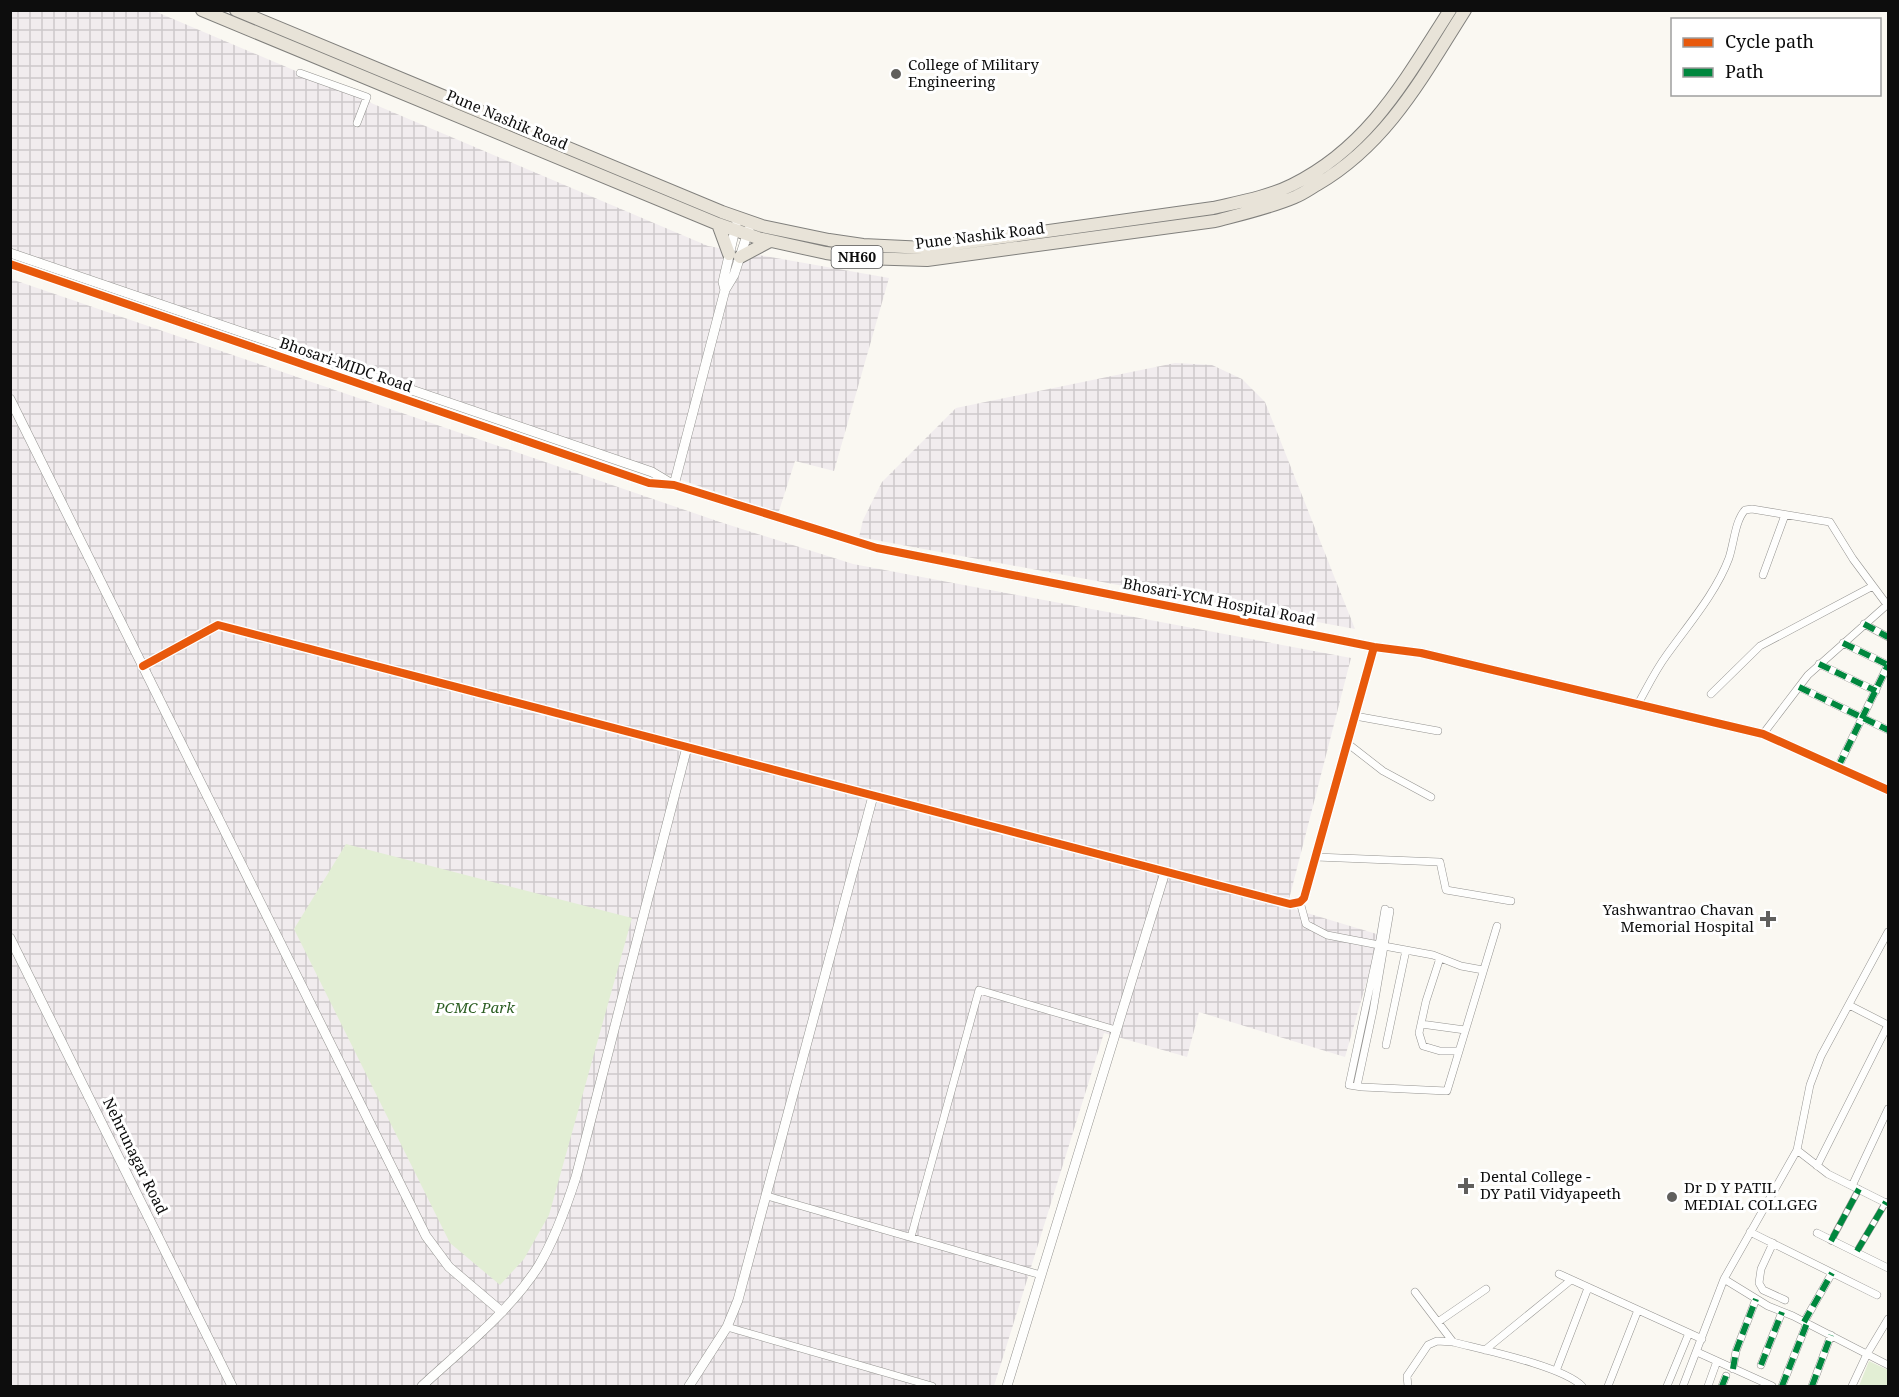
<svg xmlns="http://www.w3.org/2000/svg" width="1899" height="1397" viewBox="0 0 1899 1397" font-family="'Noto Serif',serif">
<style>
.industrial{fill:url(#industrial-grid)}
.park{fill:#e2eed4}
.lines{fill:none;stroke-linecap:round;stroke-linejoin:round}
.pedestrian-casing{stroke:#949390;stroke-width:7}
.minor-casing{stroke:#949390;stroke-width:8}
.tertiary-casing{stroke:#949390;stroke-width:10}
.trunk-casing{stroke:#81807d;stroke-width:14}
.pedestrian{stroke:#fefefd;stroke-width:5}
.minor{stroke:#fefefd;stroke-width:7}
.tertiary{stroke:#fefefd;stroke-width:9}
.trunk{stroke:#e8e3d8;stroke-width:12}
.quiet{stroke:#00873e;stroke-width:6;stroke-dasharray:12 6;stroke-linecap:butt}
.cycleway-casing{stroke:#fff;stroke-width:11}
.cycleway{stroke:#e8590c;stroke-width:8}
.poi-dot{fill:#605f5d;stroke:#fff;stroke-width:2}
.labels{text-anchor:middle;stroke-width:6;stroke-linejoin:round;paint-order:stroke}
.shield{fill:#fff;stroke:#565656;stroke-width:1.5}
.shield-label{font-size:14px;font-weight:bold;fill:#0d0d0d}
.poi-label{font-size:15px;fill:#0d0d0d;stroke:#fff;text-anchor:start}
.street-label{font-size:15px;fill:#0d0d0d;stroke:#fff}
.park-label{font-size:15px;font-style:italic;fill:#2c5e23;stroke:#fff}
</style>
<defs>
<pattern id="industrial-grid" width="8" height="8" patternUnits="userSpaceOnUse" patternTransform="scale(1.5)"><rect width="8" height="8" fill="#f1ecee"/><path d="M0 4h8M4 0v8" fill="none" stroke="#cdc9cb"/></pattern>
</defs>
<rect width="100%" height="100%" fill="#faf8f2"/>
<path class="industrial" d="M 152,10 L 708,246 L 889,278 L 834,471 L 795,461 L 778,514 L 449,398 L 11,252 L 11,11 Z
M 11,279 L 720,522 L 853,564 L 1351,658 L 1287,907 L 1380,935 L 1345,1057 L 1199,1012 L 1187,1057 L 1104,1033 L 994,1386 L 11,1386 Z
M 1175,363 L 1212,365 L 1242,379 L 1265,402 L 1355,629 L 859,537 L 863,520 L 882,482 L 956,408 Z"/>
<path class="park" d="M 346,844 L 632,918 L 549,1215 L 524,1259 L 500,1285 L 450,1243 L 294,929 Z
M 1869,1361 L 1888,1370 L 1888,1386 L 1859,1386 Z"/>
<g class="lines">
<g class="pedestrian-casing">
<path id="pedestrian" d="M 1831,1241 L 1859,1189
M 1857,1251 L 1886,1202"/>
</g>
<g class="minor-casing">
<path id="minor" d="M 300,73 L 367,97 L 357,123
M 1763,575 L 1785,515
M 1864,624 L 1888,637
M 1843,643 L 1888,665
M 1819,664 L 1876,691
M 1799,687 L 1888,730
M 1711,694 L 1760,646 L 1873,586
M 1638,704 C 1647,688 1655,671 1666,656 C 1688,625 1716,593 1729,558 C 1734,543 1735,521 1745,510 L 1752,509 L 1830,522 L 1853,559 L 1888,606
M 1355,716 L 1438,731
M 1763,734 L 1808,675 L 1888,604
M 1347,743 L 1383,771 L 1431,797
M 1838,767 L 1888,665
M 1316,857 L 1440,862 L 1446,890 L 1511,901
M 1300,902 L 1306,924 L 1327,935 L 1379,945 L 1349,1085 L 1362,1087 L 1447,1091 L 1497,926
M 1379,945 L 1385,909
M 1384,946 L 1433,955 L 1461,966 L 1483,970
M 1440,958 L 1426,1001 L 1419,1033 L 1423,1046 L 1440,1051 L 1459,1051
M 1849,1005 L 1888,1025
M 1421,1024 L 1465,1030
M 1386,1045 L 1406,950
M 1357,1086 L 1373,1011 L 1390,911
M 1797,1150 L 1828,1174 L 1888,1204
M 1817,1166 L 1888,1025
M 1852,1186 L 1888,1109
M 767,1196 L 1041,1275
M 1750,1232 L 1877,1295
M 1817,1233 L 1888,1268
M 911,1237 L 979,990 L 1116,1030
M 1773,1243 L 1761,1269 L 1759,1283 L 1763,1290 L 1785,1300
M 1559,1274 L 1702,1339
M 1724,1279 L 1768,1306 L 1793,1316 L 1888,1365
M 1415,1292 L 1453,1342
M 1438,1322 L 1486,1289
M 1804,1322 L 1832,1273
M 727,1327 L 932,1386
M 1485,1350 L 1571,1280
M 1697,1352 L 1772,1386
M 1761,1365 L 1782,1312
M 1733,1369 L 1736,1351 L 1756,1299
M 1556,1371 L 1588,1288
M 1408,1386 L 1407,1376 L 1428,1345 L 1437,1341 L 1453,1342 C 1484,1350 1562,1366 1582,1386
M 1608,1386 L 1638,1310
M 1667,1386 L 1689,1333
M 1683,1386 L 1724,1279 L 1797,1150 L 1810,1085 L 1821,1056 L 1888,932
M 1708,1386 L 1717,1361
M 1722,1386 L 1726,1376
M 1782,1386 L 1807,1323
M 1812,1386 L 1831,1335
M 1852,1386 L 1867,1354 L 1888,1319"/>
</g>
<g class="tertiary-casing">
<path id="tertiary" d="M 10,253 L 652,472 L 672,484
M 10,264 L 649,483 L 674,485 L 877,548 L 1374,647 L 1421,653 L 1763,734 L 1888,790
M 725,290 L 723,282 L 736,225
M 10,399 L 426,1236 L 449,1267 L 502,1312
M 674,485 L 725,290 L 734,275 L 749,229
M 143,666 L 218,625 L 1290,904 L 1300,902 L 1304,898 L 1374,647
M 10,938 L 232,1386
M 422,1386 C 462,1349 508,1313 538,1267 C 555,1239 566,1208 576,1177 L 687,747
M 689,1386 L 727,1327 L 738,1300 L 873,796
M 1007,1386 L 1165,872"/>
</g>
<g class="trunk-casing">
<path id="trunk" d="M 202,10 L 718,224 L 758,238 L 826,253 L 862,258 L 927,260 L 1215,221 C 1242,214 1269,208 1295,197 C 1303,194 1311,188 1318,184 C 1388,143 1423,76 1465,10
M 236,10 L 722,212 L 762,226 L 829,240 L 863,245 L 926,248 L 1213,208 C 1239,202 1268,197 1292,185 C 1369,147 1405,80 1450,10
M 718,224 L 729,254
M 740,257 L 770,241"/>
</g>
<use href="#pedestrian" class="pedestrian"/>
<use href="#minor" class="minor"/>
<use href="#tertiary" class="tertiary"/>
<use href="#trunk" class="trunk"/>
<path class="quiet" d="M 1864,624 L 1888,637
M 1843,643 L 1888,665
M 1819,664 L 1876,691
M 1799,687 L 1888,730
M 1838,767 L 1888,665
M 1831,1241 L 1859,1189
M 1857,1251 L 1886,1202
M 1804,1322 L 1832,1273
M 1761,1365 L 1782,1312
M 1733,1369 L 1736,1351 L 1756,1299
M 1722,1386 L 1726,1376
M 1782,1386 L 1807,1323
M 1812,1386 L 1831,1335"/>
<g class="cycleway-casing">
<path id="cycleway" d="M 10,264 L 649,483 L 674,485 L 877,548 L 1374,647 L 1421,653 L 1763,734 L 1888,790
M 143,666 L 218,625 L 1290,904 L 1300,902 L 1304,898 L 1374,647"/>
</g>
<use href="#cycleway" class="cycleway"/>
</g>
<g class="poi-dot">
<circle cx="896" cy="74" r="6"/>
<path d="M1765 910h6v6h6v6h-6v6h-6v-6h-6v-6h6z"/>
<path d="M1463 1177h6v6h6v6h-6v6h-6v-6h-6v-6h6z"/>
<circle cx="1672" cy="1197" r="6"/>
</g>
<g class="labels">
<rect class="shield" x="831.5" y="246" width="51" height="22" rx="4.5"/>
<g class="shield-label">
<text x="857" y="262">NH60</text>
</g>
<g class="poi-label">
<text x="908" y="70">College of Military<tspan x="908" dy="17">Engineering</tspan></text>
<text x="1754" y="915" text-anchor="end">Yashwantrao Chavan<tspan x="1754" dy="17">Memorial Hospital</tspan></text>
<text x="1480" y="1182">Dental College -<tspan x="1480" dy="17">DY Patil Vidyapeeth</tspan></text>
<text x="1684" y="1193">Dr D Y PATIL<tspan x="1684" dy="17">MEDIAL COLLGEG</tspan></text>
</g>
<g class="street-label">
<text transform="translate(507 120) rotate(23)" y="5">Pune Nashik Road</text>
<text transform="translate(980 236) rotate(-7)" y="5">Pune Nashik Road</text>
<text transform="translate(346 365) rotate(19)" y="5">Bhosari-MIDC Road</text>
<text transform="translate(1219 602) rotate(11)" y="5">Bhosari-YCM Hospital Road</text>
<text transform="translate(135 1156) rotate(64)" y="5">Nehrunagar Road</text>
</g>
<g class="park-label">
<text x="475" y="1013">PCMC Park</text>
</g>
</g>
<rect width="1899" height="1397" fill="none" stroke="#0d0d0d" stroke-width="24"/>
<rect x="1671" y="18" width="210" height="78" fill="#ffffff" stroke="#9e9e9e" stroke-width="1.5"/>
<rect x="1683" y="38" width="30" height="9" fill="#e8590c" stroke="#9e9e9e" stroke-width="1.5"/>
<text x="1725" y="48" font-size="18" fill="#0d0d0d">Cycle path</text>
<rect x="1683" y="68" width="30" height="9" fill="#00873e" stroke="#9e9e9e" stroke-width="1.5"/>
<text x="1725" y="78" font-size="18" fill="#0d0d0d">Path</text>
</svg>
